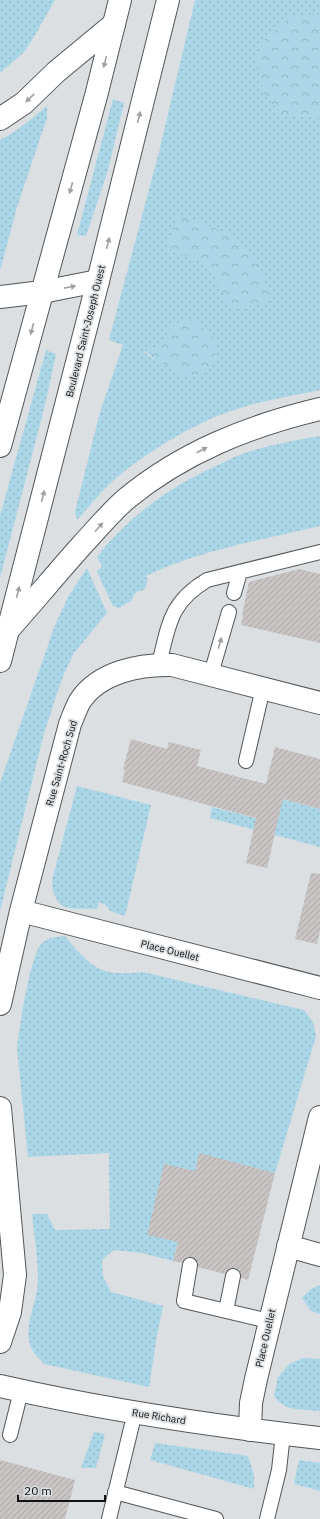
<svg xmlns="http://www.w3.org/2000/svg" width="320" height="1519" viewBox="0 0 320 1519" font-family="'IBM Plex Sans',sans-serif">
<style>
.grass{fill:url(#grass-dots);fill-rule:evenodd}
.forest{fill:url(#forest-crowns)}
.building{fill:url(#building-hatch)}
.lines{fill:none;stroke-linecap:round;stroke-linejoin:round}
.lane-casing{stroke:#525658;stroke-width:16}
.street-casing{stroke:#525658;stroke-width:24}
.secondary-casing{stroke:#525658;stroke-width:24}
.primary-casing{stroke:#525658;stroke-width:24}
.highway-casing{stroke:#525658;stroke-width:24}
.lane{stroke:#fff;stroke-width:14}
.street{stroke:#fff;stroke-width:22}
.secondary{stroke:#fff;stroke-width:22}
.primary{stroke:#fff;stroke-width:22}
.highway{stroke:#fff;stroke-width:22}
.oneway{fill:#a0a0a1}
.labels{text-anchor:middle;stroke-width:3.5;stroke-linejoin:round;paint-order:stroke}
.street-label{font-size:10px;fill:#111213;stroke:#dbdfe1}
</style>
<defs>
<pattern id="grass-dots" width="8" height="8" patternUnits="userSpaceOnUse"><rect width="8" height="8" fill="#aad6e7"/><path d="M2 2h.1M6 6h.1" fill="none" stroke="#91b7c5" stroke-width="1.8" stroke-linecap="round"/></pattern>
<pattern id="forest-crowns" width="20" height="18" patternUnits="userSpaceOnUse"><rect width="20" height="18" fill="#aad6e7"/><path d="M2 6a3 3 0 1 1 6 0M12 15a3 3 0 1 1 6 0" fill="none" stroke="#91b7c5"/></pattern>
<pattern id="building-hatch" width="6" height="6" patternUnits="userSpaceOnUse"><rect width="6" height="6" fill="#c8c4c3"/><path d="M-1 1l2-2M0 6l6-6M5 7l2-2" fill="none" stroke="#aba7a7"/></pattern>
</defs>
<rect width="100%" height="100%" fill="#dbdfe1"/>
<path class="grass" d="M 0,0 L 55,0 L 31,42 L 23,53 L 0,73 Z
M 195,0 L 320,0 L 320,15 L 315,13 L 317,118 L 320,117 L 320,390 C 291,396 260,401 231,411 C 195,423 143,454 114,480 C 101,492 89,506 77,520 L 75,512 L 100,412 L 123,345 L 109,340 L 159,152 ZM 167,249 L 257,263 L 228,306 C 215,266 206,261 167,249 ZM 154,349 L 218,353 L 212,366 L 197,375 L 180,375 L 168,365 L 156,362 L 143,351 Z
M 113,99 L 124,103 L 108,170 L 86,236 L 77,235 Z
M 47,106 L 47,118 L 17,207 L 0,271 L 0,140 C 17,131 32,119 47,106 Z
M 46,350 L 56,354 L 45,405 L 0,578 L 0,516 Z
M 320,436 L 320,526 C 262,540 200,550 146,576 L 148,581 L 144,590 C 136,591 134,593 132,600 L 119,608 L 113,606 L 97,572 L 102,566 L 97,557 C 129,516 172,485 220,464 C 227,461 235,456 242,454 C 267,445 294,441 320,436 Z
M 87,568 L 107,613 L 74,653 L 64,674 L 56,696 L 43,737 L 0,911 L 0,783 L 55,625 L 68,597 Z
M 77,786 L 151,805 L 125,916 L 110,911 L 106,905 L 99,902 L 97,909 C 70,908 54,914 52,880 Z
M 266,795 L 320,809 L 320,847 L 210,818 L 212,807 L 259,819 Z
M 65,936 C 76,949 86,963 102,970 C 114,975 131,973 143,972 L 304,1010 L 313,1022 L 316,1036 L 275,1173 L 200,1154 L 173,1261 L 142,1253 L 114,1250 L 102,1260 L 103,1276 L 111,1292 L 163,1306 L 157,1336 L 149,1387 L 44,1364 C 41,1360 37,1357 34,1353 C 19,1330 39,1302 38,1278 C 38,1257 34,1235 32,1214 L 47,1214 L 55,1230 L 110,1229 L 109,1153 L 28,1157 L 17,1048 C 19,1029 30,955 42,943 C 48,937 57,937 65,936 Z
M 320,1285 L 320,1314 L 311,1311 L 302,1298 L 311,1289 Z
M 304,1358 L 320,1359 L 320,1411 C 302,1409 285,1412 274,1396 L 278,1377 L 289,1364 Z
M 94,1432 L 105,1434 L 96,1468 L 81,1468 Z
M 155,1443 L 248,1456 L 254,1475 L 254,1489 L 150,1460 Z
M 299,1460 L 320,1463 L 320,1491 L 294,1484 Z"/>
<path class="forest" d="M 316,13 L 320,15 L 320,117 L 317,118 L 282,114 L 264,95 L 256,62 L 263,41 L 290,17 Z
M 177,215 L 195,220 L 231,235 L 257,263 L 272,300 L 239,309 L 227,306 C 216,266 205,261 167,249 Z
M 188,318 L 200,325 L 213,336 L 218,353 L 212,366 L 197,375 L 180,375 L 168,365 L 156,362 L 151,356 L 143,350 L 154,349 L 175,324 Z"/>
<path class="building" d="M 299,569 L 320,574 L 320,643 L 241,625 L 243,615 L 242,615 L 249,582 Z
M 131,739 L 167,749 L 169,742 L 201,750 L 197,766 L 266,784 L 275,747 L 320,759 L 320,809 L 283,799 L 267,868 L 246,863 L 256,818 L 122,782 L 125,770 L 123,769 Z
M 311,873 L 320,874 L 320,931 L 317,944 L 295,939 Z
M 199,1153 L 275,1173 L 248,1280 L 241,1278 L 241,1273 L 235,1268 L 230,1268 L 225,1274 L 198,1267 L 198,1262 L 192,1257 L 187,1257 L 182,1263 L 173,1261 L 178,1242 L 147,1235 L 164,1164 L 195,1171 Z
M 0,1460 L 75,1480 L 65,1519 L 0,1519 Z"/>
<g class="lines">
<g class="lane-casing">
<path id="lane" d="M 234,593 L 240,572
M 159,664 C 169,625 169,603 207,580 L 320,552
M 211,674 L 229,612
M 246,761 L 263,688
M 190,1265 L 184,1301 L 269,1321
M 226,1311 L 233,1276
M 10,1435 L 21,1391
M 115,1492 L 216,1519
M 109,1519 L 135,1412
M 267,1519 L 279,1470 L 283,1434"/>
</g>
<g class="street-casing">
<path id="street" d="M 21,911 L 320,988
M 0,1004 L 21,911 L 70,724 C 73,717 76,708 80,701 C 99,672 140,664 172,665 L 320,703
M 0,1108 L 15,1275 L 10,1312 L 0,1342
M 288,1246 L 320,1255
M 0,1386 C 105,1410 213,1426 320,1438
M 250,1430 L 251,1403 L 256,1379 L 320,1117"/>
</g>
<g class="secondary-casing">
<path id="secondary" d="M 0,446 L 96,96 L 114,24
M 0,661 L 98,281 L 168,0"/>
</g>
<g class="primary-casing">
<path id="primary" d="M 114,24 L 120,0"/>
</g>
<g class="highway-casing">
<path id="highway" d="M 0,119 L 24,103 L 56,72 L 114,24
M 0,297 L 42,292 L 98,281
M 8,630 C 33,602 57,573 82,545 C 96,530 110,513 126,499 C 183,452 249,426 320,409"/>
</g>
<use href="#lane" class="lane"/>
<use href="#street" class="street"/>
<use href="#secondary" class="secondary"/>
<use href="#primary" class="primary"/>
<use href="#highway" class="highway"/>
</g>
<defs><path id="oneway-solid" d="M-6-.8H1V-3.2L6.5 0L1 3.2V.8H-6Z"/></defs>
<g class="oneway">
<use href="#oneway-solid" transform="translate(105 62) rotate(104)"/>
<use href="#oneway-solid" transform="translate(30 98) rotate(137)"/>
<use href="#oneway-solid" transform="translate(139 117) rotate(-76)"/>
<use href="#oneway-solid" transform="translate(71 188) rotate(105)"/>
<use href="#oneway-solid" transform="translate(108 243) rotate(-76)"/>
<use href="#oneway-solid" transform="translate(70 287) rotate(-11)"/>
<use href="#oneway-solid" transform="translate(32 329) rotate(105)"/>
<use href="#oneway-solid" transform="translate(202 450) rotate(-28)"/>
<use href="#oneway-solid" transform="translate(43 496) rotate(-76)"/>
<use href="#oneway-solid" transform="translate(99 527) rotate(-48)"/>
<use href="#oneway-solid" transform="translate(18 592) rotate(-75)"/>
<use href="#oneway-solid" transform="translate(220 643) rotate(-74)"/>
</g>
<g class="labels">
<g class="street-label">
<text transform="translate(85 331) rotate(-76)" y="4">Boulevard Saint-Joseph Ouest</text>
<text transform="translate(61 763) rotate(-74)" y="4">Rue Saint-Roch Sud</text>
<text transform="translate(170 950) rotate(14)" y="4">Place Ouellet</text>
<text transform="translate(265 1338) rotate(-77)" y="4">Place Ouellet</text>
<text transform="translate(159 1416) rotate(9)" y="4">Rue Richard</text>
</g>
</g>
<path d="M18 1495v6h87v-6" fill="none" stroke="#111213" stroke-width="2"/>
<text x="24" y="1495" font-size="12" fill="#111213" stroke="#dbdfe1" stroke-width="3" paint-order="stroke">20 m</text>
</svg>
